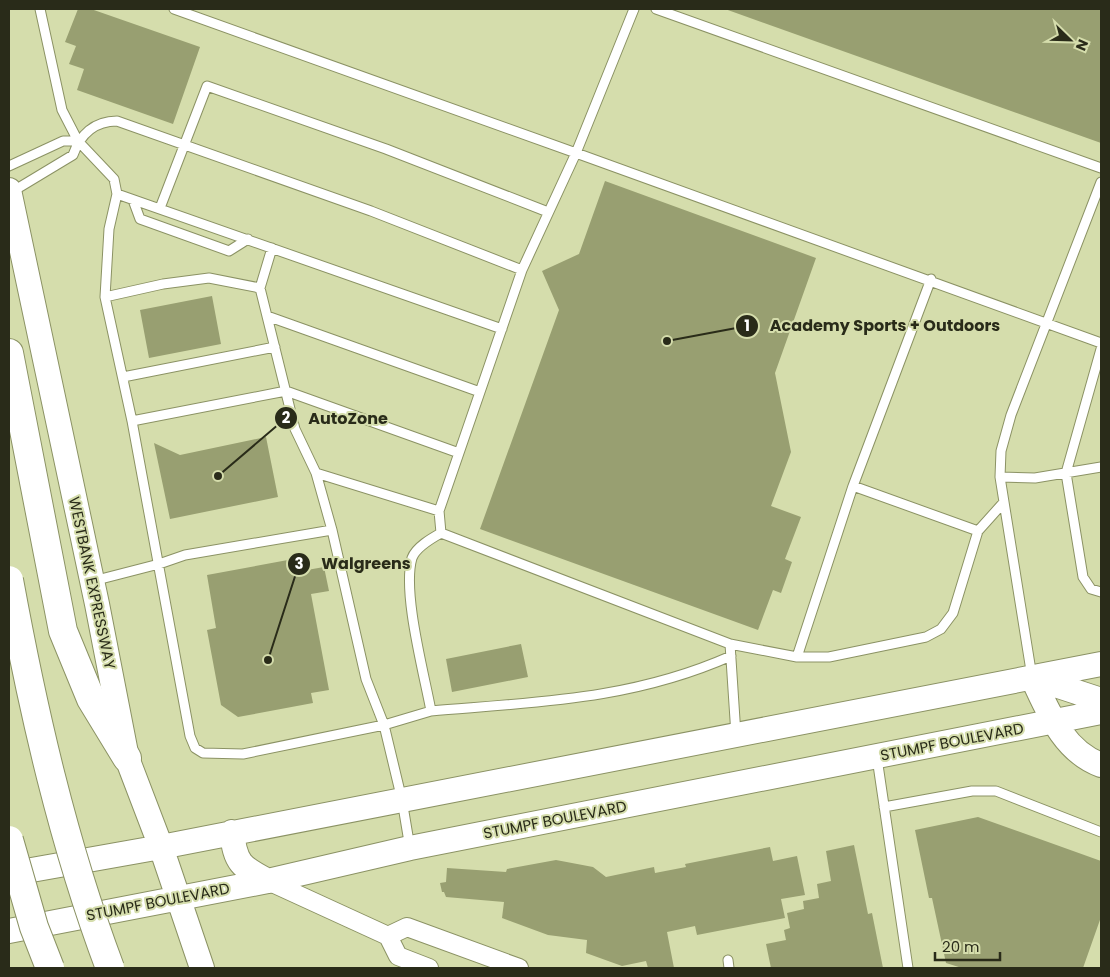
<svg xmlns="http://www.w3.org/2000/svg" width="1110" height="977" viewBox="0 0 1110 977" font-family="Poppins,sans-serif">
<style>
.building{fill:#989f71}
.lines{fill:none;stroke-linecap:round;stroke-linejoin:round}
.lane-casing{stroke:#8b9264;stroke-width:11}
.street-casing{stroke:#8b9264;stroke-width:20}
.secondary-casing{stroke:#8b9264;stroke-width:26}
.highway-casing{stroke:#8b9264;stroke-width:30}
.lane{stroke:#fff;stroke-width:9}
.street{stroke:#fff;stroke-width:18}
.secondary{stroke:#fff;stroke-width:24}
.highway{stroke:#fff;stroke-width:28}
.highway-bridge-casing{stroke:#8b9264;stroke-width:30;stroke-linecap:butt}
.highway-bridge{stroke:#fff;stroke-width:28}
.labels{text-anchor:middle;stroke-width:4;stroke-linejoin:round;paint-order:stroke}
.street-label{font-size:15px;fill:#292b19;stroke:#d5ddac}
.leader{fill:none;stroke:#292b19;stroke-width:2}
.callout-dot{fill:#292b19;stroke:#d5ddac;stroke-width:2}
.mark-label{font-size:15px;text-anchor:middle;font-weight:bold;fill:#fff}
.callout-label{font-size:16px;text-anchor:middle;font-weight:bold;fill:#292b19;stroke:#d5ddac;stroke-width:4;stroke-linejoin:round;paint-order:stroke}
</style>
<rect width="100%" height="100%" fill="#d5ddac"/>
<path class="building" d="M 78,9 L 91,9 L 200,47 L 173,124 L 77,90 L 84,69 L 69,64 L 76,46 L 65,42 Z
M 725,9 L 1101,9 L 1101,143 Z
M 605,181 L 816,258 L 775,373 L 791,452 L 771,506 L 801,517 L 785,559 L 792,562 L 781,593 L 773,590 L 758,630 L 480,529 L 559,310 L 542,271 L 579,254 Z
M 212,296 L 221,344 L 149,358 L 140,310 Z
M 266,437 L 278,497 L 170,519 L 154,443 L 180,455 Z
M 304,557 L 307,570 L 324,567 L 329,591 L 311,594 L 329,690 L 311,693 L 313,703 L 238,717 L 221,705 L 207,630 L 216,628 L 207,575 Z
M 521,644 L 528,677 L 452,692 L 446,659 Z
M 978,817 L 1101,861 L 1101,917 L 1083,968 L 962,968 L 946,963 L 932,898 L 929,898 L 915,830 Z
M 854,845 L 868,914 L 872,913 L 883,968 L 771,968 L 766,944 L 786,940 L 784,930 L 790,928 L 787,913 L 804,909 L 803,901 L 819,898 L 817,884 L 831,881 L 826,851 Z
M 770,847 L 773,861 L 797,856 L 805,895 L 781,899 L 785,918 L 697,935 L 695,926 L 667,932 L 674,968 L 648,968 L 646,961 L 622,966 L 586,953 L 587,940 L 548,935 L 502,918 L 504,902 L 446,897 L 444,892 L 442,892 L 440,883 L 446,882 L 447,868 L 506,872 L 507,869 L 556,860 L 593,867 L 606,877 L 654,867 L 655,873 L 686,867 L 685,864 Z"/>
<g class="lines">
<g class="lane-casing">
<path id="lane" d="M 40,9 L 62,110 L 78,141 L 114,179 L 117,194 L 109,229 L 105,297 L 132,421
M 174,9 L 576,153 L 634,9
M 656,9 L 1101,168
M 9,166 L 63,141 L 78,141
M 10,193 L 73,155 C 80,135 94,121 117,121 L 371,211 L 522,270 L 576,153 L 1101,343
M 117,194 L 502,329
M 133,200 L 140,219 L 229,251 L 248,239
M 160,208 L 207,86 L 386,149 L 548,212
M 260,288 L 272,248
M 105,297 L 163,284 L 209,278 L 260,288 L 295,429 L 316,473
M 267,316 L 480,392
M 1101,349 L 1066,473 L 1083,577 L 1091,589 L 1101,592
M 123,377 L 275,347
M 1000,477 L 1035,478 L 1101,467
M 853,486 L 978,531
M 439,511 L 441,533
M 332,530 L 366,679 L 384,725 L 243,754 L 203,753 L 195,748 L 190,736 L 132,421 L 286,391 L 459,453
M 93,581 L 159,564 L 185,555 L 332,530 L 316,473 L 439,511 L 522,270
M 730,644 L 797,657 L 829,657 L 926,637 L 941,629 L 953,613 L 978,531 L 1004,502
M 797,657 L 853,486 L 931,279
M 1032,677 L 1000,477 L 1001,451 L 1011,415 L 1101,182
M 431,711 C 537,702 632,700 731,656
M 877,758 L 908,968
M 884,807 L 972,791 L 996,791 L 1101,832
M 410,848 L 402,800 L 384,725 L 431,711 C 424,673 402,592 412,558 C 416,547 432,538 441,533 L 730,644 L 736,735
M 728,960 L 729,968"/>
</g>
<g class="street-casing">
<path id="street" d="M 268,881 L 388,936 L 398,956 L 429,968
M 388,936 L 407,927 L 519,968"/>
</g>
<g class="secondary-casing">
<path id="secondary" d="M 9,190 L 97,604 L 127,758 L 161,847 L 202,968
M 1032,677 C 1048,711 1063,751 1101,765
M 1034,678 L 1101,700
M 232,832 C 235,863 241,867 268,881
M 9,874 L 161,847 L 1101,664
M 9,931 L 268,881 L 410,848 L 1101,712"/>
</g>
<g class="highway-casing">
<path id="highway" d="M 9,353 L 63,631 L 91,699 L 127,758"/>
</g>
<use href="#lane" class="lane"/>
<use href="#street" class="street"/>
<use href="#secondary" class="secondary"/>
<use href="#highway" class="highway"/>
<g class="highway-bridge-casing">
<path id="highway-bridge" d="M 9,580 C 33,711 63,843 110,968
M 9,840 L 34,927 L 50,968"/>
</g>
<use href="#highway-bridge" class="highway-bridge"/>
</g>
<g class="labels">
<g class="street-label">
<text transform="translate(92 583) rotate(78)" y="5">WESTBANK EXPRESSWAY</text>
<text transform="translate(952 742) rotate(-11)" y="5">STUMPF BOULEVARD</text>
<text transform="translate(555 820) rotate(-11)" y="5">STUMPF BOULEVARD</text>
<text transform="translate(158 902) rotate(-11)" y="5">STUMPF BOULEVARD</text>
</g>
</g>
<path class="leader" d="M667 341L747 326M218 476L286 418M268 660L299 564"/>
<g class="callout-dot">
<circle cx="667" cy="341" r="5"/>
<circle cx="218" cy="476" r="5"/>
<circle cx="268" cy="660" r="5"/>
<circle cx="747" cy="326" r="12"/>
<circle cx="286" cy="418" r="12"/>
<circle cx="299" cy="564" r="12"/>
</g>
<g class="mark-label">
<text x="747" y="331">1</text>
<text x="286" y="423">2</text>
<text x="299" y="569">3</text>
</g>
<g class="callout-label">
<text x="885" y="331">Academy Sports + Outdoors</text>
<text x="348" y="424">AutoZone</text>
<text x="366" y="569">Walgreens</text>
</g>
<rect width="1110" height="977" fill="none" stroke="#292b19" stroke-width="20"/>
<g transform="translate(1070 40) rotate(113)" stroke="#d5ddac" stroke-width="4" paint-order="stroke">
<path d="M0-4L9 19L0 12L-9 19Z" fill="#292b19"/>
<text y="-8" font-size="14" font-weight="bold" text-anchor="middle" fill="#292b19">N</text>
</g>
<path d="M935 952v8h65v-8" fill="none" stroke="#292b19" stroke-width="2.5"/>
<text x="942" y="952" font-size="15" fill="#292b19" stroke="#d5ddac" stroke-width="4" paint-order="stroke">20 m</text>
</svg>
